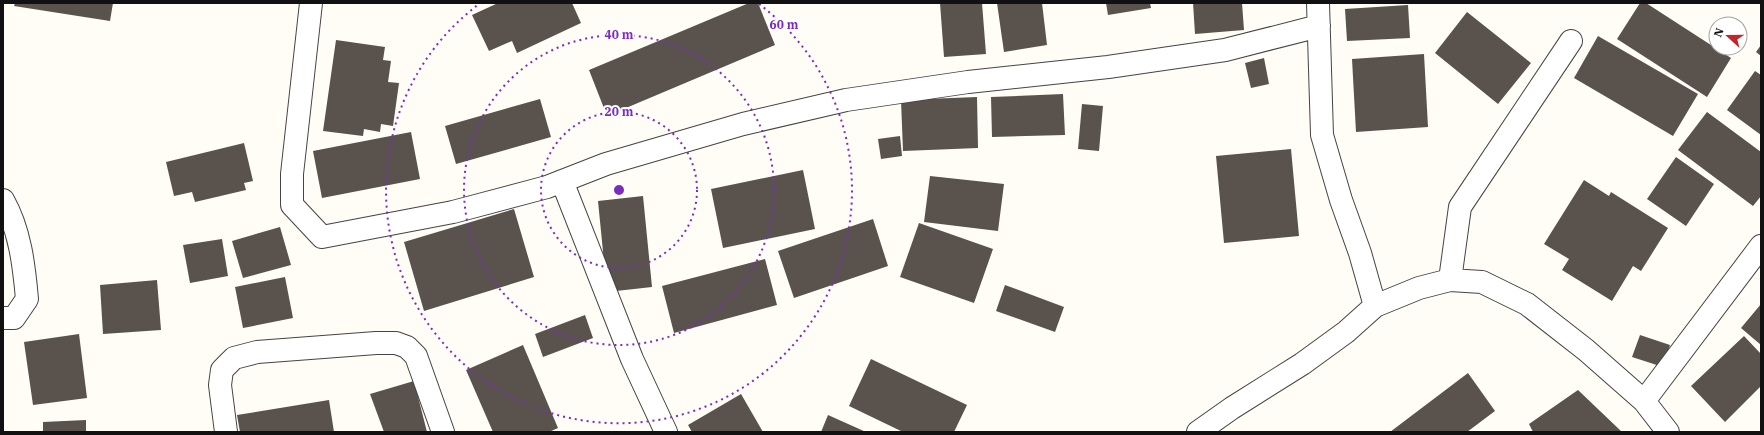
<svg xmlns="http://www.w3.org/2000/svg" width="1764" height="435" viewBox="0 0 1764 435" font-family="'IBM Plex Serif',serif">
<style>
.building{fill:#5a524d}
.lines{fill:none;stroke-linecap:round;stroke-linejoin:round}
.minor-casing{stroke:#444;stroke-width:24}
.minor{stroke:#fff;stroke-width:22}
.ring{fill:none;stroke:#7b2cbf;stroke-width:2;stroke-dasharray:2 4}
.centre{fill:#7b2cbf;stroke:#fff;stroke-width:2}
.ring-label{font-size:12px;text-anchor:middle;font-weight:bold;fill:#7b2cbf;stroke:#fff;stroke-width:4;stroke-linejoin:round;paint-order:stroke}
</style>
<rect width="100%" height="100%" fill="#fffdf5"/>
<path class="building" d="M 15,3 L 113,3 L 110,21 L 14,6 Z
M 498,3 L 572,3 L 581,23 L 517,53 L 512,41 L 489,51 L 472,15 Z
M 749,3 L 758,3 L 775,45 L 607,116 L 589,70 Z
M 940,3 L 982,3 L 986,54 L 944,57 Z
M 997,3 L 1042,3 L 1047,45 L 1004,52 Z
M 1106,3 L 1150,3 L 1151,8 L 1108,15 Z
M 1193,3 L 1242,3 L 1244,30 L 1195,34 Z
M 1640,3 L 1646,3 L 1731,58 L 1707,97 L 1617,39 Z
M 1408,5 L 1410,38 L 1347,41 L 1345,9 Z
M 1467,12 L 1531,63 L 1498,104 L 1435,53 Z
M 1598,36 L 1698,94 L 1673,136 L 1574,78 Z
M 336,40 L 385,47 L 383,60 L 391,61 L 388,82 L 399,83 L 393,126 L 381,124 L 380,132 L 364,129 L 363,136 L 323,131 Z
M 1761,45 L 1761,56 L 1756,52 Z
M 1424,54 L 1428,127 L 1356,132 L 1352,59 Z
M 1264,58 L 1269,84 L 1251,88 L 1245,63 Z
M 1755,71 L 1761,75 L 1761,135 L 1727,110 Z
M 1063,94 L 1065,135 L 992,137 L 991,97 Z
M 977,97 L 978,148 L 903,151 L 901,100 Z
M 540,99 L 551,137 L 456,164 L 445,126 Z
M 1082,104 L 1103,106 L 1099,151 L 1078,149 Z
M 1707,112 L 1761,152 L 1761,196 L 1753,206 L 1678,150 Z
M 411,132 L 420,179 L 322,198 L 313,151 Z
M 900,136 L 902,156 L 881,159 L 878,139 Z
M 244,143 L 253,181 L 244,183 L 246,190 L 195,202 L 192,192 L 174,196 L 166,162 Z
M 1291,149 L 1299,236 L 1224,243 L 1216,156 Z
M 1676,157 L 1714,184 L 1686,226 L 1647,199 Z
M 803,170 L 815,229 L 723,248 L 711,189 Z
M 930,176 L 1004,184 L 998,231 L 924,222 Z
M 1584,180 L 1609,196 L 1611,192 L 1668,228 L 1641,271 L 1633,266 L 1612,301 L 1562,270 L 1569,259 L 1544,244 Z
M 643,196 L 652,287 L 607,292 L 598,201 Z
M 514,209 L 534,277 L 424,311 L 404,242 Z
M 873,219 L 888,266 L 794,298 L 778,251 Z
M 919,223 L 993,249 L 974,303 L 900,277 Z
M 280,227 L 291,265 L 243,278 L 232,241 Z
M 222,239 L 228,276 L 190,283 L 183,245 Z
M 765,259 L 777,305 L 674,333 L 662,286 Z
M 285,277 L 293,318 L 243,328 L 235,287 Z
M 157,280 L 161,330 L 103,334 L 100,285 Z
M 1005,285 L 1064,307 L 1055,332 L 996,311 Z
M 1761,304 L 1761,345 L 1741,328 Z
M 585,315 L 593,338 L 543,357 L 535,334 Z
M 79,334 L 87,398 L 33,405 L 24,342 Z
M 1640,335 L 1670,345 L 1663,367 L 1632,357 Z
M 1744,336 L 1761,354 L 1761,386 L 1725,422 L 1691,386 Z
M 523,345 L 558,428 L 549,432 L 493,432 L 466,370 Z
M 871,359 L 967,405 L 954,432 L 903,432 L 849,406 Z
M 1468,373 L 1495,411 L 1467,432 L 1390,432 Z
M 414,381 L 427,432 L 384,432 L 370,394 Z
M 1578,390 L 1622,432 L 1533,432 L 1529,424 Z
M 741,394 L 763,432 L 692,432 L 688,425 Z
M 329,400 L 334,432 L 240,432 L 237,415 Z
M 828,415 L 866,432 L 821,432 Z
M 86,420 L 86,432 L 43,432 L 43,422 Z"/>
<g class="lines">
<g class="minor-casing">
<path id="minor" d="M 311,3 L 292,174 L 292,205 L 322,237 L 453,212 L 547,187 L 606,164 L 743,124 L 846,100 L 968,82 L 1108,67 L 1225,50 L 1319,26
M 1318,3 L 1322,135 L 1341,200 L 1360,253 L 1375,306
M 562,181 L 632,359 L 666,432
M 3,200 C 20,230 24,265 27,299 L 14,318 L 3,318
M 1450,280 L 1460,207 L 1571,41
M 226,432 L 220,385 L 222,370 L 234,358 L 257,352 L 376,343 L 396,343 L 407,347 L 416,356 L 443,432
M 1198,432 L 1232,408 L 1302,364 L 1346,332 L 1375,306 L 1419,288 L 1450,280 L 1482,282 L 1527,304 L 1586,350 L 1644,401
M 1668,432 L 1644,401 L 1761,246"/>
</g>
<use href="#minor" class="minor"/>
</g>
<g class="ring">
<circle cx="619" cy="190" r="78"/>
<circle cx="619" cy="190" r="155"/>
<path d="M759 4A233 233 0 1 1 479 4"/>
</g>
<circle cx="619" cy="190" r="6" class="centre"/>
<g class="ring-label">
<text x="784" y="29">60 m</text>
<text x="619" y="39">40 m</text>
<text x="619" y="116">20 m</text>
</g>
<rect width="1764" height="435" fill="none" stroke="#111111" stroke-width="8"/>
<g transform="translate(1728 36) rotate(291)"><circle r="19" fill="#ffffff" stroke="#a0a0a0"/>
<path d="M0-3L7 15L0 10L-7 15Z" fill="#c4262e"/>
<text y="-6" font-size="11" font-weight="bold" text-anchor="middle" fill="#111111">N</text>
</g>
</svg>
